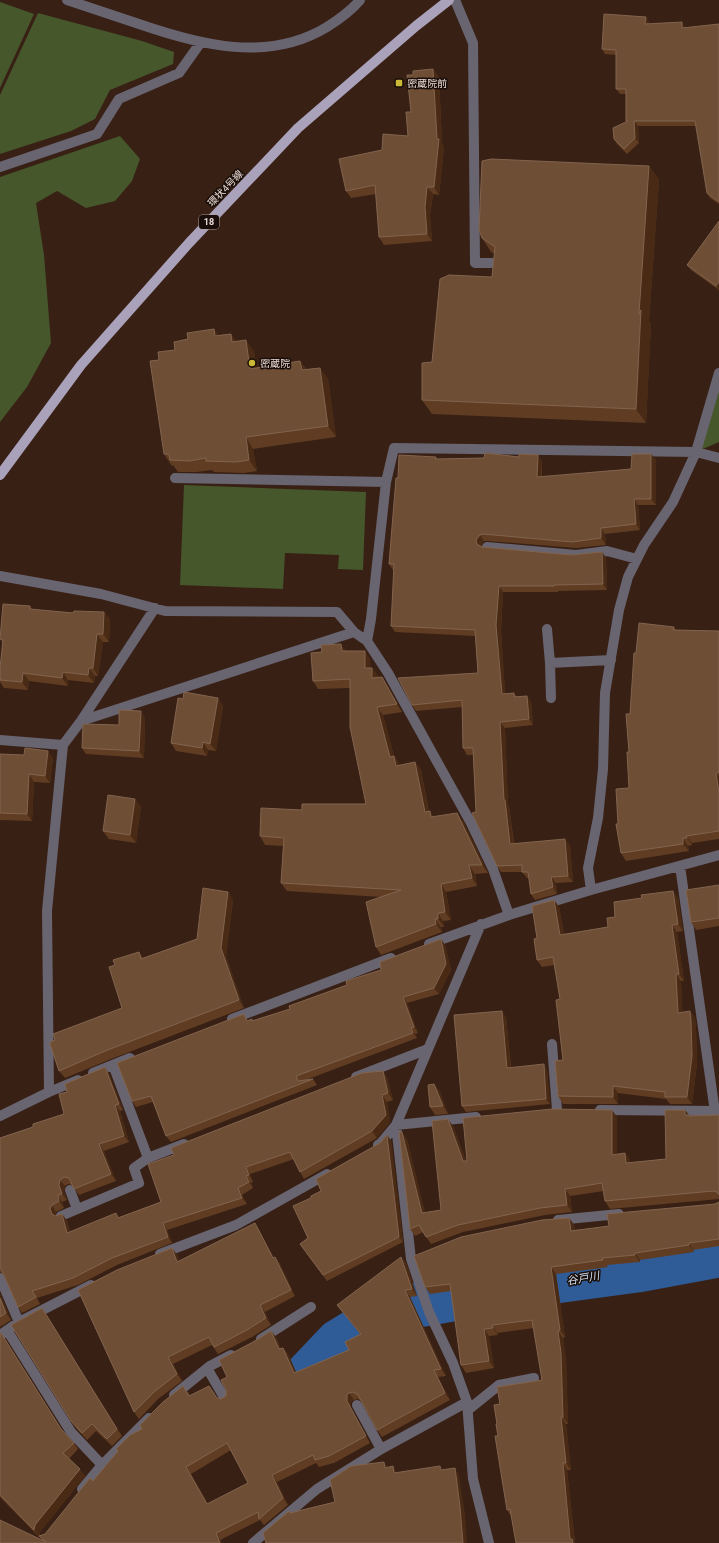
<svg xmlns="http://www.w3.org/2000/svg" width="719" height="1543" viewBox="0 0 719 1543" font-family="Roboto,'Noto Sans JP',sans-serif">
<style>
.green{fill:#46572b}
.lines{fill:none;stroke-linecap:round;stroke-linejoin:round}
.river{stroke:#2f5b97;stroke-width:45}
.minor{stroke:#686470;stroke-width:10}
.major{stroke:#aaa2ba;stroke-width:10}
.wall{fill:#603d22;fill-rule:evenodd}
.shaded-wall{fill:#492a15}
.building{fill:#6e4e35;stroke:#82644e;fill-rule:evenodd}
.poi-dot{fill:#ccb938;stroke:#180d08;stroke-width:1.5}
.labels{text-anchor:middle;stroke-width:3;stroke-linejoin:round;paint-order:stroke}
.shield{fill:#180d08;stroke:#ac9c96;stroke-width:1}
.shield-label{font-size:9px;font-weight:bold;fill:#ebdad3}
.poi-label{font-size:10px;fill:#ebdad3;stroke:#180d08;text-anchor:start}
.street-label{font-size:10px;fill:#ebdad3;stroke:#180d08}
.water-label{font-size:11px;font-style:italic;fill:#d4e1f3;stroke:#180d08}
</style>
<rect width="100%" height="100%" fill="#382015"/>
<path class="green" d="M 0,2 L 34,14 L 0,88 Z
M 38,13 L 142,41 L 174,52 L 173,64 L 110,90 L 95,119 L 71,131 L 0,154 L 0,95 Z
M 120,136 L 140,159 L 132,181 L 115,201 L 86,208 L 57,191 L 36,203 L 44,255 L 51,343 L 27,387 L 0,422 L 0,177 Z
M 719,373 L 719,442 L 696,452 Z
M 184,485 L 366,492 L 363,570 L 338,569 L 339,555 L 285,553 L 283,589 L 180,585 Z"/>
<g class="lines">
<path class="river" d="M 270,1400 L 301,1381 L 338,1342 L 390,1310 L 541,1283 L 637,1270 L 719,1255"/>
<path class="minor" d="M 67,0 C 91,8 115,16 139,24 C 200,45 268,63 327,27 C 338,20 351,11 360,0
M 455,0 L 473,43 L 475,263 L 492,263
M 0,167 L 97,134 L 119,99 L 179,73 L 201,42
M 175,478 L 386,482
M 487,547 L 576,555 L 607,551 L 637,559
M 0,576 L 101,594 L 165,611 L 337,612 L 354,632 L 367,641 L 388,673 L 471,823 L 493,869 L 509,915
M 547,629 L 550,663 L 551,698
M 367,641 L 371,619 L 386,482 L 394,448 L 696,452 L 719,458
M 550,663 L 611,660
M 81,721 L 155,608
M 0,740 L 63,745
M 680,866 L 715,1112
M 591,890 L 588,868 L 598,818 L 603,769 L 605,693 L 619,610 L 628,577 L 644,545 L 673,502 L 696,452 L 719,373
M 481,924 L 396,1125 L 411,1259 L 429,1312 L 453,1363 L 467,1402 L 473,1479 L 489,1543
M 429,944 L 509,915 L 591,890 L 719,855
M 232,1019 L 391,958
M 552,1044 L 557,1110
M 113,1065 L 148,1158 L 184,1144
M 93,1073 L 130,1058
M 356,1077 L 428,1049
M 49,1092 L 47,911 L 63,745 L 81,721 L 354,632
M 600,1110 L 719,1111
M 0,1116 L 49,1092 L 78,1080
M 378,1145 L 381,1143 L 396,1125 L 476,1117
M 70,1190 L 77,1209
M 61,1216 L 139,1183 L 134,1168 L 148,1158
M 558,1220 L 619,1214
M 160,1254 L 236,1225 L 327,1174
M 0,1278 L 19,1322
M 7,1330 L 71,1432 L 102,1465
M 0,1335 L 19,1322 L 91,1285
M 261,1339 L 311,1307
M 207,1368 L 225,1399
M 174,1395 L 210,1366 L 231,1355
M 357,1405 L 381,1449
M 468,1410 L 499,1385 L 534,1378
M 82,1489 L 102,1465 L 149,1418
M 253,1543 L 317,1489 L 383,1448 L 467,1402"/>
<path class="major" d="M 0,475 L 81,365 L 189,243 L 298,128 L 416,26 L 449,0"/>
</g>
<path class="wall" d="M 646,17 L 649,22 L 649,24 L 685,27 L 685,28 L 719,24 L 719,204 L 710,198 L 707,193 L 696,126 L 638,126 L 639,143 L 627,154 L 617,144 L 614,139 L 627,122 L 626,94 L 620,94 L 616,89 L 616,55 L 605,54 L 602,49 Z
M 439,77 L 442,144 L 444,147 L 439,195 L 433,194 L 430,215 L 432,241 L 384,245 L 379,237 L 376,194 L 351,198 L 346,191 L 382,150 L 408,136 L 411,112 Z
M 649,166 L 659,180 L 649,321 L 651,324 L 646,423 L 432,414 L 422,400 L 432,362 L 492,277 L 495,254 L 491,252 L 482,238 Z
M 719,221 L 719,290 L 691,270 L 687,265 Z
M 214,329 L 218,335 L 231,334 L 236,341 L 254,351 L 256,368 L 300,361 L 306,369 L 320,368 L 328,379 L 336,437 L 253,449 L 257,471 L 244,473 L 214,472 L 212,470 L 197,472 L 178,472 L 173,465 L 172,466 L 164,454 L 159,360 L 175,350 L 188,339 Z
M 651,454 L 656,460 L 656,505 L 638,505 L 640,530 L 605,534 L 606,545 L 576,548 L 488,541 L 484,541 L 481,546 L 482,547 L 571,555 L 602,552 L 606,558 L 607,590 L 558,591 L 558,592 L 503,592 L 501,631 L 505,694 L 514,693 L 517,697 L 527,696 L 531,702 L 533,725 L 505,728 L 508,804 L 509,806 L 514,843 L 570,845 L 573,882 L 556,883 L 557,894 L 535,900 L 531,894 L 529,878 L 527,878 L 522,872 L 501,872 L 497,866 L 476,812 L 473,755 L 467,755 L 463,748 L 462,707 L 416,711 L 412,705 L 478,673 L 475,636 L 395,632 L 391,626 L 394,570 L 393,570 L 389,564 L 398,478 L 436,457 L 437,459 L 542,461 L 542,477 L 631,469 Z
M 30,606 L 32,610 L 73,613 L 104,612 L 110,620 L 109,642 L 103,642 L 98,676 L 95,676 L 94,683 L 68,680 L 68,686 L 29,681 L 28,690 L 4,688 L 0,682 L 0,668 L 3,643 L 0,639 Z
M 674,627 L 676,630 L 719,632 L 719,839 L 692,843 L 692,845 L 688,846 L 689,851 L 626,861 L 621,853 L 618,824 L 629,788 L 629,752 L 630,714 L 636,653 Z
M 346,651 L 370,659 L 370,668 L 372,668 L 378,676 L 378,678 L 382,677 L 387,685 L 402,712 L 383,715 L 394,756 L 400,765 L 415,762 L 421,770 L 429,812 L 434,817 L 463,821 L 488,873 L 475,874 L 477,886 L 446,892 L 451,920 L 443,921 L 444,927 L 441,927 L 442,932 L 381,955 L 376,947 L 381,897 L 287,891 L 281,883 L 283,846 L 265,845 L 260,836 L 302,810 L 366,804 L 350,688 L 318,689 L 313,681 Z
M 218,698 L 223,706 L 216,751 L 208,750 L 207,756 L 176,751 L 171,743 L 183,699 Z
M 145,718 L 144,758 L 86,754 L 82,748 Z
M 0,754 L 53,758 L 50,783 L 34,782 L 32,821 L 0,820 Z
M 135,799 L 141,807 L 136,843 L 109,839 L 103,831 Z
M 719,885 L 719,926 L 696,930 L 691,922 Z
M 673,891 L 678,898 L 683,931 L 677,932 L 684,981 L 681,981 L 682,1012 L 690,1011 L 695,1018 L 696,1027 L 697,1063 L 692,1104 L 670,1104 L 666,1099 L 618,1093 L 618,1104 L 563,1104 L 558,1096 L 563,1060 L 560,999 L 554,965 L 542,967 L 537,960 L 537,938 L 554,900 L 559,907 L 564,934 L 608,927 L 615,917 L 642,898 Z
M 228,892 L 233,900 L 226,956 L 244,1008 L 111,1059 L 65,1078 L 59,1071 L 122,1008 L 115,965 L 139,952 L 143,958 L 197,939 Z
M 441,939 L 445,945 L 451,970 L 439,994 L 407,1003 L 418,1033 L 415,1034 L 417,1038 L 303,1081 L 313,1079 L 317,1085 L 171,1142 L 166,1136 L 153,1102 L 136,1107 L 132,1101 L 248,1020 L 253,1021 L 290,1009 L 347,985 L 381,970 Z
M 506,1017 L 511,1067 L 547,1070 L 550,1104 L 466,1112 L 462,1106 Z
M 105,1067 L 109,1074 L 123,1110 L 120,1111 L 129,1142 L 104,1151 L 116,1181 L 79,1195 L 72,1185 L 68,1184 L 65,1186 L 64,1192 L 67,1200 L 62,1202 L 64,1208 L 56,1212 L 55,1216 L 62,1214 L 67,1221 L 70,1232 L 119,1217 L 161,1202 L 174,1155 L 383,1071 L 387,1077 L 393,1100 L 387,1102 L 390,1122 L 377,1138 L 304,1179 L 300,1172 L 294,1159 L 250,1174 L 253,1182 L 251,1183 L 253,1188 L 242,1195 L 247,1204 L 167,1230 L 172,1243 L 117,1265 L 78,1285 L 37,1298 L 40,1304 L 22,1313 L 18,1307 L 3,1274 L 0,1272 L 0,1138 L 33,1127 L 64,1114 L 67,1092 Z
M 434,1084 L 440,1092 L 448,1114 L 435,1115 L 430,1107 Z
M 685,1110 L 690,1116 L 719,1115 L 719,1199 L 610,1209 L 605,1201 L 604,1191 L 570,1196 L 572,1212 L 545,1215 L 463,1232 L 431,1244 L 423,1232 L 415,1236 L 410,1229 L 407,1139 L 425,1213 L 441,1210 L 453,1126 L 466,1161 L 617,1117 L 617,1154 L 625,1153 L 630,1160 L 630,1163 L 666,1159 Z
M 387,1135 L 391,1141 L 403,1242 L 327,1281 L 300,1244 L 308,1238 L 311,1198 L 321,1191 L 380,1143 Z
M 719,1202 L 719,1246 L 693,1250 L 694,1252 L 640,1260 L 640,1262 L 607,1265 L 608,1267 L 556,1274 L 565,1337 L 563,1338 L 566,1360 L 568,1424 L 566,1424 L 571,1470 L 567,1470 L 575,1542 L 511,1516 L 507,1510 L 498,1436 L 497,1424 L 500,1404 L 542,1380 L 534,1328 L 497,1333 L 498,1335 L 489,1336 L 494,1368 L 466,1373 L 461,1365 L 451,1291 L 430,1294 L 425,1287 L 569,1218 L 574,1225 L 575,1230 L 609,1226 L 715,1204 Z
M 259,1230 L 274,1258 L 275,1257 L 280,1264 L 295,1296 L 265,1312 L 271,1325 L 252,1337 L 218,1354 L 212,1345 L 173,1364 L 182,1381 L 158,1399 L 139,1419 L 134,1412 L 172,1248 L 177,1255 L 179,1261 Z
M 401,1257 L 406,1263 L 417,1296 L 410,1297 L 446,1376 L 438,1377 L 450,1400 L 382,1437 L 377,1430 L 361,1401 L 358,1399 L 354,1400 L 351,1402 L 351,1408 L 370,1443 L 334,1463 L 319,1467 L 316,1463 L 277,1482 L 288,1505 L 264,1525 L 260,1520 L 220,1540 L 222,1543 L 0,1543 L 43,1541 L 39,1536 L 45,1534 L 93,1481 L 118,1451 L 116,1449 L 188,1392 L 190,1396 L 217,1398 L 221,1399 L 226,1396 L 227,1377 L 276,1337 L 281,1349 L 283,1348 L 288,1354 L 296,1372 L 349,1350 L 360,1334 L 337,1305 ZM 231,1450 L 248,1483 L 208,1504 L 191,1474 Z
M 0,1294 L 11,1320 L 0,1327 Z
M 42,1308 L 122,1436 L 112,1446 L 96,1431 L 87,1440 L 76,1428 L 71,1421 Z
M 0,1333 L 5,1339 L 62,1430 L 74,1443 L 78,1449 L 69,1459 L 85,1476 L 40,1532 L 39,1537 L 0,1497 Z"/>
<path class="shaded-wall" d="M 646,17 L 649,22 L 649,29 L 645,24 Z
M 682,22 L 685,27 L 686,33 L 682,28 Z
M 433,69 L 439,77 L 442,144 L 444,147 L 439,195 L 434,187 L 437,139 Z
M 634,121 L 638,126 L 639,143 L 635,138 Z
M 649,166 L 659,180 L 649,321 L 651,324 L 646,423 L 636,409 L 639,314 Z
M 427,187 L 433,194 L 430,215 L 432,241 L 427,234 L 425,207 Z
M 719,282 L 719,289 L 716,286 Z
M 214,329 L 222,341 L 215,336 Z
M 231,334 L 239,345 L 232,342 Z
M 246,340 L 254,351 L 258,380 L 250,369 Z
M 300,361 L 308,373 L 302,370 Z
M 320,368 L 328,379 L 336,437 L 328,426 Z
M 246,437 L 253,449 L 257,471 L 249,460 Z
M 651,454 L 656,460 L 656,505 L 651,499 Z
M 538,455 L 542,461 L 541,483 L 537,477 Z
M 634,499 L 638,505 L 640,530 L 636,524 Z
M 601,528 L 605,534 L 606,545 L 601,538 Z
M 480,535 L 484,541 L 481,546 L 477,544 L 476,540 Z
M 602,552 L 606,558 L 607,590 L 603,584 Z
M 499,586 L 503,592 L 501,631 L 506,701 L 502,694 L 496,625 Z
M 104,612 L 110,620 L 109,642 L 103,634 Z
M 97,634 L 103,642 L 98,676 L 93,668 Z
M 341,644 L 347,652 L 342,651 Z
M 365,651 L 370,659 L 371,676 L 365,668 Z
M 89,668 L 95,676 L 94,683 L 88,675 Z
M 372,668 L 378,676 L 378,686 L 372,678 Z
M 63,672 L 68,680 L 68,686 L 62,678 Z
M 23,673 L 29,681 L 28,690 L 22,682 Z
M 382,677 L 387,685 L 402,712 L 397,704 Z
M 527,696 L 531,702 L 533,725 L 529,719 Z
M 218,698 L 223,706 L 216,751 L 210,744 Z
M 377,707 L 383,715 L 395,760 L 394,756 L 400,765 L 402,774 L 390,757 Z
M 141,711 L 145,718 L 144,758 L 139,751 Z
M 500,722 L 505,728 L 508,804 L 509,806 L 514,850 L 510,844 L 504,800 Z
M 203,742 L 208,750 L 207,756 L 202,748 Z
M 48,751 L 53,758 L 50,783 L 45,776 Z
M 415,762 L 421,770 L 430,821 L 425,812 Z
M 716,773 L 719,777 L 719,793 Z
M 29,774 L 34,782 L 32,821 L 27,814 Z
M 135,799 L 141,807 L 136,843 L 130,835 Z
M 430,811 L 436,820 L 431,817 Z
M 457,813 L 463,821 L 488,873 L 482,865 Z
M 686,836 L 692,843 L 692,845 L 687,838 Z
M 683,838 L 688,846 L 689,851 L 683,844 Z
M 565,839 L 570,845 L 573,882 L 568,876 Z
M 469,865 L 475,874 L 477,886 L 472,878 Z
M 551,877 L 556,883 L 557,894 L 553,887 Z
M 441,884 L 446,892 L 451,920 L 445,912 Z
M 673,891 L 678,898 L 683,931 L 678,924 Z
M 228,892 L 233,900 L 226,956 L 244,1008 L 239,1000 L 221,948 Z
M 554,900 L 559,907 L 565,942 L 560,935 Z
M 438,913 L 443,921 L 444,927 L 438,919 Z
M 435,919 L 441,927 L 442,932 L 436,924 Z
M 672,925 L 677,932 L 684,981 L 679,974 Z
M 441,939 L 445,945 L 451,970 L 439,994 L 434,988 Z
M 676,974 L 681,981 L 683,1020 L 678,1013 Z
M 403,997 L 407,1003 L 418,1033 L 414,1027 Z
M 502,1011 L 506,1017 L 511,1073 L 507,1068 Z
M 690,1011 L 695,1018 L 696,1027 L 697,1063 L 692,1104 L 687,1097 Z
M 411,1028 L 415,1034 L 417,1038 L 413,1033 Z
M 544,1064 L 547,1070 L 550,1104 L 546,1099 Z
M 105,1067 L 109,1074 L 123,1110 L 119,1104 Z
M 383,1071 L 387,1077 L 393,1100 L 388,1093 Z
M 434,1084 L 440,1092 L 448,1114 L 443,1106 Z
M 613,1086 L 618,1093 L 618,1104 L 613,1097 Z
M 382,1095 L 387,1102 L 390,1122 L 377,1138 L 372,1131 Z
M 115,1105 L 120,1111 L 129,1142 L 124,1136 Z
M 612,1110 L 617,1117 L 617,1162 L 612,1155 Z
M 685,1110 L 694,1122 L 685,1115 Z
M 448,1119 L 453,1126 L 468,1168 L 463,1161 Z
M 402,1132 L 407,1139 L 427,1220 L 422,1213 Z
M 387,1135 L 391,1141 L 403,1242 L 399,1237 Z
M 99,1144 L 104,1151 L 116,1181 L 111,1174 Z
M 625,1153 L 630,1160 L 631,1170 L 626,1163 Z
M 246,1167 L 250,1174 L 253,1182 L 249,1175 Z
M 246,1176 L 251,1183 L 253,1188 L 249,1182 Z
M 60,1180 L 65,1186 L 64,1192 L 67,1200 L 62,1194 L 59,1185 Z
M 238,1188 L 242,1195 L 247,1204 L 242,1198 Z
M 565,1189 L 570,1196 L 572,1212 L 567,1205 Z
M 58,1195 L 62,1202 L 64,1208 L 59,1201 Z
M 52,1205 L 56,1212 L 55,1216 L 52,1214 L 50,1209 Z
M 62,1214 L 67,1221 L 72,1239 L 67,1233 Z
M 569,1218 L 574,1225 L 576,1238 L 571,1231 Z
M 163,1223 L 167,1230 L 172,1243 L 168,1237 Z
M 255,1223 L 259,1230 L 278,1265 L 273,1258 Z
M 689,1243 L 693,1250 L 694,1252 L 689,1245 Z
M 172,1248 L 177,1255 L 182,1269 L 177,1262 Z
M 635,1253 L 640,1260 L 640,1262 L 635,1255 Z
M 275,1257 L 280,1264 L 295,1296 L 291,1290 Z
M 401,1257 L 406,1263 L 417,1296 L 412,1289 Z
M 551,1267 L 556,1274 L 565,1337 L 560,1330 Z
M 405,1290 L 410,1297 L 446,1376 L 441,1369 Z
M 0,1294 L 11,1320 L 6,1313 L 0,1298 Z
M 260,1305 L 265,1312 L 271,1325 L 266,1318 Z
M 42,1308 L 47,1315 L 122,1436 L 117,1429 Z
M 492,1325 L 497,1333 L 498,1335 L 493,1328 Z
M 484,1329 L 489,1336 L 494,1368 L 489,1361 Z
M 271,1331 L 276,1337 L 284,1356 L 279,1349 Z
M 558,1331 L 563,1338 L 566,1360 L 568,1424 L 563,1417 Z
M 1,1333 L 5,1339 L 65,1435 L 61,1429 Z
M 283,1348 L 288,1354 L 299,1379 L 294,1373 Z
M 168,1357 L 173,1364 L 182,1381 L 177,1374 Z
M 434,1370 L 438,1377 L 450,1400 L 445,1393 Z
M 349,1393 L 354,1400 L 351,1402 L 351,1408 L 370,1443 L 366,1436 L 347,1401 L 347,1395 Z
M 561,1417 L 566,1424 L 571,1470 L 566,1463 Z
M 384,1462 L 389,1468 L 385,1468 Z
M 563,1463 L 567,1470 L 575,1543 L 573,1543 L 570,1539 Z
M 393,1466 L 397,1473 L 394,1473 Z
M 186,1467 L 191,1474 L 212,1511 L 207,1504 Z
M 455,1468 L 459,1475 L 465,1514 L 467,1543 L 463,1543 Z
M 80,1469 L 85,1476 L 40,1532 L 39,1537 L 34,1530 L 35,1525 Z
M 272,1475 L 277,1482 L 288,1505 L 283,1498 Z
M 216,1533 L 220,1540 L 222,1543 L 220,1543 Z"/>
<path class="building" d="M 604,14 L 646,17 L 645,24 L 682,22 L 682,28 L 719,24 L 719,202 L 707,193 L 695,121 L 634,121 L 635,138 L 624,149 L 614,139 L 613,128 L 628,121 L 626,121 L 626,89 L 616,89 L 616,50 L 602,49 Z
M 433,69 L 437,139 L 439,139 L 434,187 L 427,187 L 425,207 L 427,234 L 379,237 L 375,185 L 346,191 L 339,159 L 382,150 L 383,134 L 408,136 L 406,112 L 411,112 L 407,75 L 413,75 L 413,71 Z
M 491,159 L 649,166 L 639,314 L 641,310 L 636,409 L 422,400 L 422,363 L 432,362 L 440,279 L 449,275 L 492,277 L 495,247 L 482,238 L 479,230 L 482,161 Z
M 719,221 L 719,282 L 716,286 L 687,265 Z
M 214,329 L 215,336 L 231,334 L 232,342 L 246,340 L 250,369 L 300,361 L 302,370 L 320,368 L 328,426 L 246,437 L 249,460 L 236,462 L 206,461 L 206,458 L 189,461 L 170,460 L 169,454 L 164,454 L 150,361 L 159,360 L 158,352 L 175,350 L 174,342 L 188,339 L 187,333 Z
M 485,453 L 519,457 L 519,454 L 538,455 L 537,477 L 631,469 L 632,454 L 651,454 L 651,499 L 634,499 L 636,524 L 601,528 L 601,538 L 572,542 L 483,534 L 480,535 L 476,540 L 477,544 L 482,547 L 571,555 L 602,552 L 603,584 L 554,585 L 554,586 L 499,586 L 496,625 L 502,694 L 514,693 L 514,697 L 527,696 L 529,719 L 500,722 L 504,800 L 505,800 L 510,844 L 565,839 L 568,876 L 551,877 L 553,887 L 531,894 L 528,872 L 522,872 L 522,865 L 497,866 L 472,813 L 476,812 L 473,748 L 463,748 L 462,700 L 412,705 L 398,678 L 478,673 L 475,630 L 391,626 L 394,564 L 389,564 L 396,478 L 398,478 L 399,455 L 436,457 L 435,459 L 484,458 Z
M 3,604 L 30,606 L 30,609 L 73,613 L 74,611 L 104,612 L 103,634 L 97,634 L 93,668 L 89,668 L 88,675 L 63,672 L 62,678 L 23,673 L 22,682 L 0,680 L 0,668 L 3,640 L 0,639 Z
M 639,623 L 674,627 L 673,630 L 719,631 L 719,772 L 716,773 L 719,793 L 719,831 L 686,836 L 687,838 L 683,838 L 683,844 L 621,853 L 616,824 L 618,824 L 616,789 L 629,788 L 627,752 L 629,752 L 626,714 L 630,714 L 634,653 L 636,653 Z
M 341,644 L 342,651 L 365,651 L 365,668 L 372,668 L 372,678 L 382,677 L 397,704 L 377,707 L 390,757 L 394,756 L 396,766 L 415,762 L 425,812 L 430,811 L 431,817 L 457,813 L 482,865 L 469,865 L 472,878 L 441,884 L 445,912 L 438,913 L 438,919 L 435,919 L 436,924 L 376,947 L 366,902 L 401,890 L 281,883 L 284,838 L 260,836 L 261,808 L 302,810 L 302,804 L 366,804 L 350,727 L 350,679 L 313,681 L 311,653 L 322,652 L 321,645 Z
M 184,692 L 218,698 L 210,744 L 203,742 L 202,748 L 171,743 L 178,698 L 183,699 Z
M 119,710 L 141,711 L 139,751 L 82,748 L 83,724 L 119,725 Z
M 25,748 L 48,751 L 45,776 L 29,774 L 27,814 L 0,813 L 0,754 L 24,755 Z
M 108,795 L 135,799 L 130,835 L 103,831 Z
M 719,885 L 719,918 L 691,922 L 686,890 Z
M 203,888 L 228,892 L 221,948 L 239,1000 L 105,1051 L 59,1071 L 50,1044 L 50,1042 L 55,1040 L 53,1034 L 122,1008 L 109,967 L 115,965 L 113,960 L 139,952 L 141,959 L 197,939 Z
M 673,891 L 678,924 L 672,925 L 679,974 L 676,974 L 678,1013 L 690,1011 L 691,1020 L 692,1056 L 687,1097 L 665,1097 L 665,1092 L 613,1086 L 613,1097 L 558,1096 L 555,1061 L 563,1060 L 556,1000 L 560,999 L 553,957 L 537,960 L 534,939 L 537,938 L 532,906 L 554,900 L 560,935 L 608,927 L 607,918 L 615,917 L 614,902 L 642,898 L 641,895 Z
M 441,939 L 446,964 L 434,988 L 403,997 L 414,1027 L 411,1028 L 413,1033 L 296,1076 L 298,1081 L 313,1079 L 166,1136 L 151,1096 L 132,1101 L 117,1063 L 244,1014 L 247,1021 L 252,1019 L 252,1021 L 290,1009 L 289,1006 L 347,985 L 346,981 L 381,970 L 380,962 Z
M 502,1011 L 507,1068 L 544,1064 L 546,1099 L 462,1106 L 454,1015 Z
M 105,1067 L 119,1104 L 115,1105 L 124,1136 L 99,1144 L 111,1174 L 74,1189 L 69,1178 L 64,1177 L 60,1180 L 59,1185 L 62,1194 L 58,1195 L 59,1201 L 52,1205 L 50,1209 L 52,1214 L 55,1216 L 62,1214 L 67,1233 L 116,1213 L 118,1218 L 161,1202 L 148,1164 L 174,1155 L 171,1148 L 362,1073 L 383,1071 L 388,1093 L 382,1095 L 386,1115 L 372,1131 L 300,1172 L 290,1152 L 246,1167 L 249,1175 L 246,1176 L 249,1182 L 238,1188 L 242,1198 L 163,1223 L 168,1237 L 112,1258 L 73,1278 L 32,1291 L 36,1297 L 18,1307 L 1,1269 L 0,1268 L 0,1138 L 33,1127 L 33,1124 L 64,1114 L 59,1094 L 67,1092 L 65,1084 Z
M 434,1084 L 443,1106 L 430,1107 L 428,1085 Z
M 552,1109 L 612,1110 L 612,1155 L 625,1153 L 626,1163 L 666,1159 L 665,1110 L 685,1110 L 685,1115 L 689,1115 L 689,1116 L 719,1115 L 719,1195 L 717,1192 L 713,1191 L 605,1201 L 602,1183 L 565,1189 L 567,1205 L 540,1208 L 458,1225 L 426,1237 L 419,1225 L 410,1229 L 399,1132 L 402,1132 L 422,1213 L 441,1210 L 432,1121 L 448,1119 L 463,1161 L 467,1161 L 463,1118 Z
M 387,1135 L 399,1237 L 323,1275 L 300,1244 L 308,1238 L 293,1206 L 311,1198 L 311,1196 L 321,1191 L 316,1179 L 380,1143 Z
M 719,1202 L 719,1239 L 689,1243 L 689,1245 L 635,1253 L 635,1255 L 602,1258 L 603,1260 L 551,1267 L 560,1330 L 558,1331 L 561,1353 L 563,1417 L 561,1417 L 566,1463 L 563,1463 L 570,1539 L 572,1539 L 573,1543 L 516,1543 L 510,1509 L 507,1510 L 495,1436 L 498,1436 L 496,1424 L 497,1424 L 494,1405 L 500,1404 L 497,1387 L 542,1380 L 532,1320 L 492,1325 L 493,1328 L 484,1329 L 489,1361 L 461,1365 L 450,1284 L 425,1287 L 414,1256 L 461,1237 L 542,1220 L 569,1218 L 571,1231 L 609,1226 L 607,1214 L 715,1204 Z
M 255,1223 L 273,1258 L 275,1257 L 291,1290 L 260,1305 L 266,1318 L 247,1330 L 214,1347 L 209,1337 L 168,1357 L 177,1374 L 154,1392 L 134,1412 L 78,1290 L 117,1270 L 172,1248 L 177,1262 Z
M 401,1257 L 412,1289 L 405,1290 L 441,1369 L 434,1370 L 445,1393 L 377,1430 L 358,1395 L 353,1392 L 349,1393 L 347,1395 L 347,1401 L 366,1436 L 329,1456 L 315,1460 L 313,1455 L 272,1475 L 283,1498 L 259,1519 L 258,1512 L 216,1533 L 220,1543 L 0,1543 L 0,1520 L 46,1542 L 39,1536 L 45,1534 L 90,1478 L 93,1481 L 118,1451 L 116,1449 L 130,1435 L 142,1429 L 140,1425 L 163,1402 L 183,1386 L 189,1396 L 209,1386 L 217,1398 L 221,1399 L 226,1396 L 226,1390 L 221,1380 L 227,1377 L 219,1360 L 253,1342 L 271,1331 L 279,1349 L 283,1348 L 294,1373 L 349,1350 L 345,1342 L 361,1334 L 337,1305 ZM 227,1443 L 248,1483 L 207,1504 L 186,1467 Z
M 0,1298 L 6,1313 L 0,1317 Z
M 42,1308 L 117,1429 L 107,1439 L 92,1424 L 82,1433 L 71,1421 L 11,1325 Z
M 0,1333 L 1,1333 L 61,1429 L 74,1443 L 63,1453 L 80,1469 L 35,1525 L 34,1530 L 0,1495 Z
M 384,1462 L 385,1468 L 393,1466 L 394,1473 L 440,1466 L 441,1470 L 455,1468 L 460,1507 L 463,1543 L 266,1543 L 263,1533 L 289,1511 L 290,1513 L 335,1502 L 330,1480 L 351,1466 Z"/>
<g class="poi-dot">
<rect x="395" y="79" width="8" height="8" rx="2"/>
<circle cx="252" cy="363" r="4"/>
</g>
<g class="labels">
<rect class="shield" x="199" y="215" width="20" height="14" rx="3"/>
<g class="shield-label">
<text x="209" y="225">18</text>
</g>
<g class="poi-label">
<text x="407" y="87">密蔵院前</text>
<text x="260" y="367">密蔵院</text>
</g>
<g class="street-label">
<text transform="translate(225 188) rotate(-46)" y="4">環状4号線</text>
</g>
<g class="water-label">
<text transform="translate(583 1278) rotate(-10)" y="4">谷戸川</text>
</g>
</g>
</svg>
